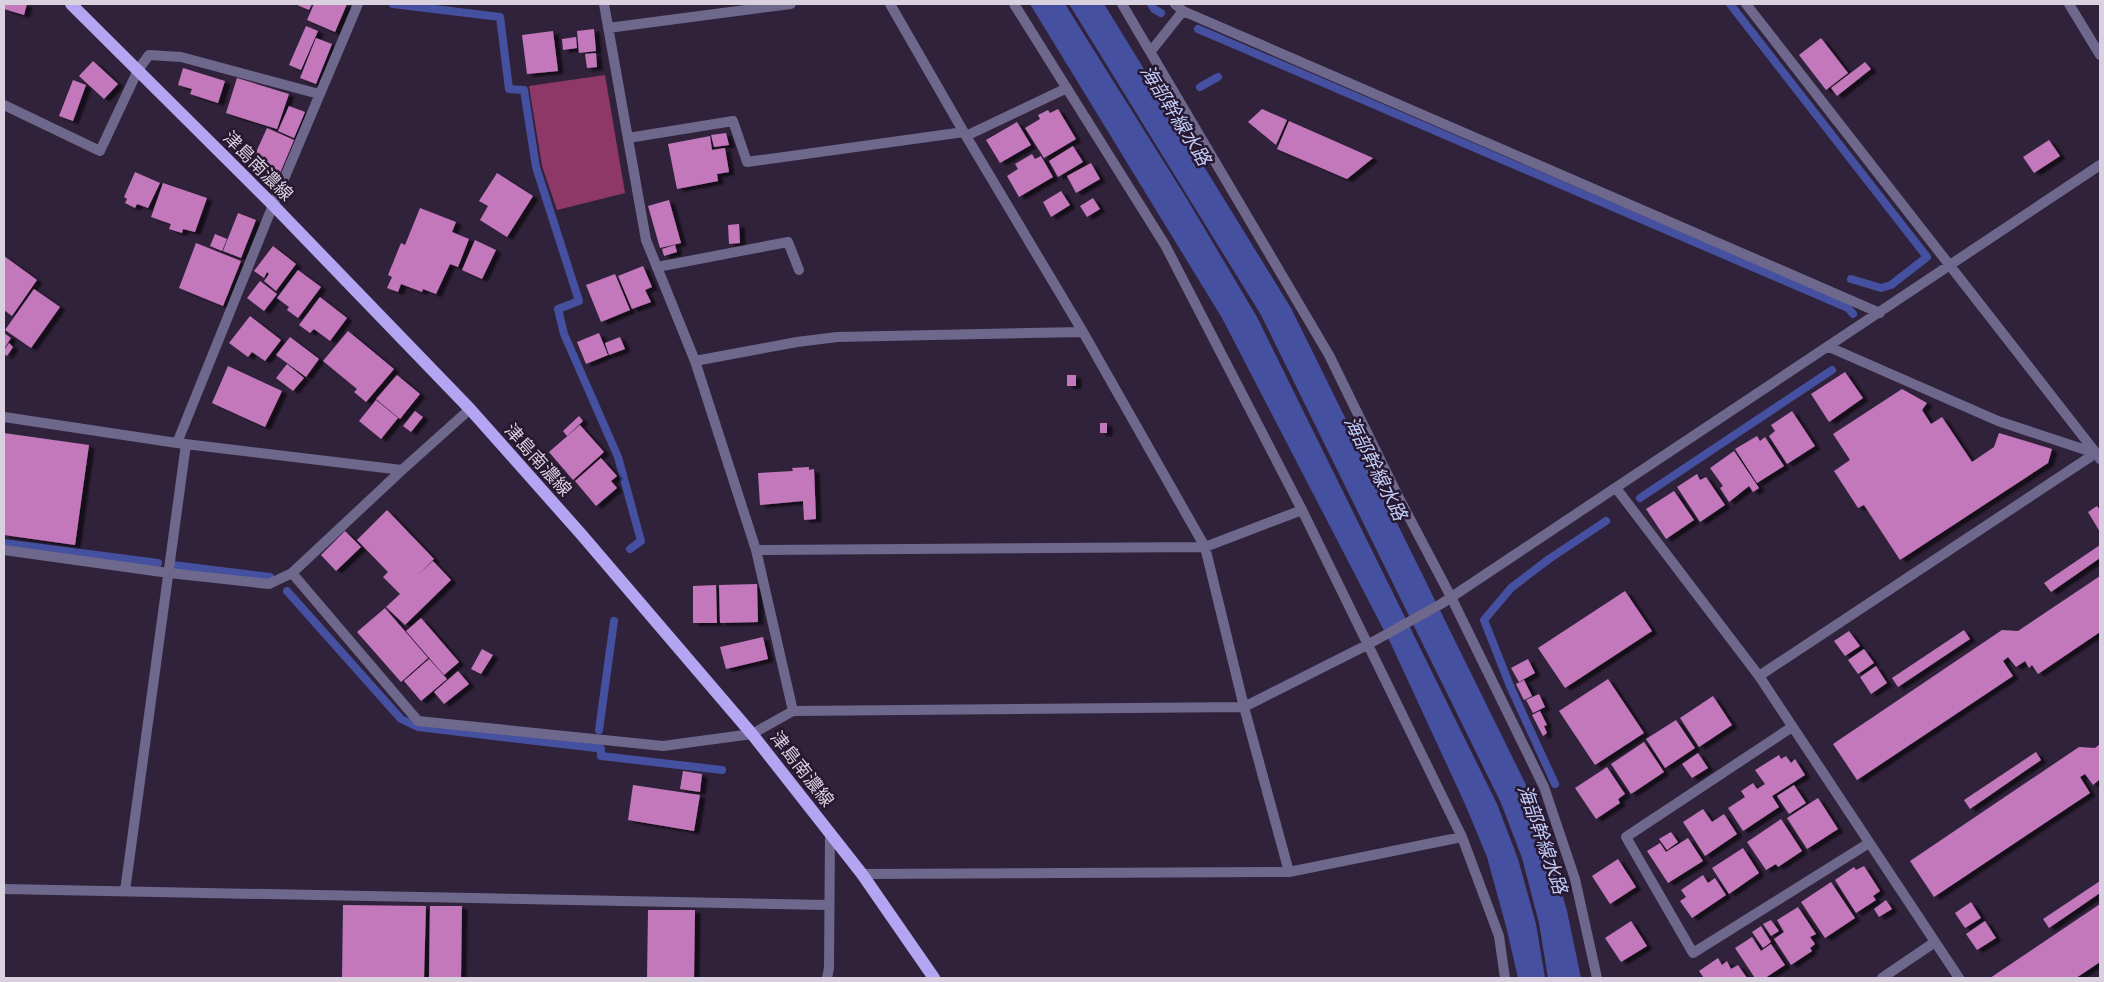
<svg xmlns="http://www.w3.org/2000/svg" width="2104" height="982" viewBox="0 0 2104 982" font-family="Ubuntu,'Noto Sans JP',sans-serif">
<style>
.forest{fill:#8e3867}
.water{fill:#4551a0}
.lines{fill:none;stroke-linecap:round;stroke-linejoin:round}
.stream{stroke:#4551a0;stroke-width:8}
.building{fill:#c378bc;filter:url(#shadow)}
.service{stroke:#6e688d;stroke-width:10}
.minor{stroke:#6e688d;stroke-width:10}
.primary{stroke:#b4a5f2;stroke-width:12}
.labels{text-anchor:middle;stroke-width:5;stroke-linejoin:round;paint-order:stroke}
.street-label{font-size:18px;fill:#d9d0e0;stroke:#271830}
.water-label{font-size:19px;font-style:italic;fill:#c1ccf8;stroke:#271830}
</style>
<defs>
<filter id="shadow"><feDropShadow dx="5.5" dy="3" stdDeviation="1" flood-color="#0009"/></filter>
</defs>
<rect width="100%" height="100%" fill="#31223b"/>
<path class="forest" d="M 605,75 L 625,193 L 557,210 L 542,166 L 529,86 Z"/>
<path class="water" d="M 1030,4 L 1065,4 L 1187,199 L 1257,317 L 1497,804 L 1518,859 L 1536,924 L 1545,978 L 1518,978 L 1507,930 L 1487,857 L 1465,804 L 1391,644 L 1222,318 Z
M 1069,4 L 1104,4 L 1291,308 L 1530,793 L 1549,848 L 1567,911 L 1581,978 L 1548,978 L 1539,923 L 1522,858 L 1501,803 L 1261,315 Z"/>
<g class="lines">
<path class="stream" d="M 393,4 L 500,17 L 509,89 L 524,90 L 536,167 L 579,301 L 558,309 L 564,334 L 618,457 L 641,541 L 630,549
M 1151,4 L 1154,9 L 1161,13
M 1730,4 L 1927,257 L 1891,285 L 1881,288 L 1851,279
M 1198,29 L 1848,308 L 1853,314
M 1200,87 L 1218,77
M 1640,498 L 1832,370
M 4,543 L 158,563
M 173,565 L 270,577
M 287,591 L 401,719 L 418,727 L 596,748 L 601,749 L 601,756 L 722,770
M 599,730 L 614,621
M 1555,784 L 1510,686 L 1484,620 L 1511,588 L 1549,559 L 1606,521"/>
</g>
<path class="building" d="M 4,4 L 27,4 L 24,15 L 4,9 Z
M 295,4 L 312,4 L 309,10 Z
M 314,4 L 347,4 L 335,32 L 307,20 Z
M 306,26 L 318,31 L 301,70 L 289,65 Z
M 594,29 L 596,51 L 579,53 L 577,31 Z
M 553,31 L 558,71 L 527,74 L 522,35 Z
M 576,37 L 577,48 L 563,50 L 562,39 Z
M 316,38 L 332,44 L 316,84 L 300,78 Z
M 1821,38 L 1848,73 L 1826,90 L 1799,55 Z
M 596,53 L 597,67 L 587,68 L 585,54 Z
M 93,61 L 118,84 L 104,99 L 79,76 Z
M 1865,62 L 1871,69 L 1837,96 L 1831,88 Z
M 183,68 L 225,81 L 218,103 L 190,94 L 192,89 L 178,85 Z
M 237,78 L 289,94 L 277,129 L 226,113 Z
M 73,80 L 86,85 L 73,121 L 59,116 Z
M 289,106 L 305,112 L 294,138 L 278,131 Z
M 1058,109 L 1076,139 L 1044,158 L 1025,128 L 1040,119 L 1038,115 L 1048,110 L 1050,113 Z
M 1262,109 L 1287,120 L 1276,145 L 1248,122 Z
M 1289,121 L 1373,158 L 1347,179 L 1277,149 Z
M 1017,122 L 1031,145 L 1000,163 L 986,140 Z
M 267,128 L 294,140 L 280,173 L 252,161 Z
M 726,133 L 729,145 L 714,147 L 711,135 Z
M 710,136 L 712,150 L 725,148 L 729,172 L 717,174 L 718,181 L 677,189 L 668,144 Z
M 2049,140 L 2060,156 L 2034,173 L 2023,157 Z
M 1073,146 L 1083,162 L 1058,177 L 1049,161 Z
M 1032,154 L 1035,159 L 1041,156 L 1053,177 L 1019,197 L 1007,176 L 1018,169 L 1015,164 Z
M 1091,163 L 1100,179 L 1076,193 L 1067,176 Z
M 135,172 L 160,183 L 148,208 L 137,204 L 135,208 L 125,203 L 127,199 L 124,197 Z
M 497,173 L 533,196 L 507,237 L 480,220 L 488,206 L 479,201 Z
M 163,183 L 207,198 L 195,232 L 183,229 L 182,233 L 169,229 L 171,224 L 151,217 Z
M 1061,191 L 1070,205 L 1051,217 L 1043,202 Z
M 1093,198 L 1100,209 L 1087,217 L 1080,206 Z
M 669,200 L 681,243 L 660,248 L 648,206 Z
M 420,208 L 456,222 L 452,232 L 469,239 L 458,267 L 450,264 L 436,294 L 423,289 L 422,292 L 401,284 L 398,292 L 387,288 L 392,277 L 388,275 L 401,243 L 405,245 Z
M 238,213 L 256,220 L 241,258 L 223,251 Z
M 739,224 L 740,243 L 729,244 L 728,225 Z
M 215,234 L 227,239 L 222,251 L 210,246 Z
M 475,240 L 496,250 L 482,279 L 462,270 Z
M 196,243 L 241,261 L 223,306 L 179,288 Z
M 675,245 L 677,252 L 664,256 L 662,249 Z
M 273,246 L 296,264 L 276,291 L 264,281 L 269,274 L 267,272 L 264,278 L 254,271 Z
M 4,256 L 37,280 L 12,316 L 4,310 Z
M 643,266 L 652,287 L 645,290 L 651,302 L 632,309 L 618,276 Z
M 298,270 L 321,287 L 298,318 L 287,310 L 289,307 L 277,298 Z
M 615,274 L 630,310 L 601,322 L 586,285 Z
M 260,281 L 277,294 L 264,311 L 247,298 Z
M 34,289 L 60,307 L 31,348 L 5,330 Z
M 320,297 L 347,318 L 330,341 L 314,329 L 310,333 L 299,325 Z
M 250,316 L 281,340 L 265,361 L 252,352 L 248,357 L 229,343 Z
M 348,331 L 394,369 L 366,402 L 354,392 L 357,389 L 323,361 Z
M 4,333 L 11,338 L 4,349 Z
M 599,333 L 608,355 L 586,364 L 577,342 Z
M 290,337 L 319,359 L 306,377 L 276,355 Z
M 620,337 L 625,349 L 609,355 L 605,343 Z
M 9,343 L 13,347 L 7,356 L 4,354 L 4,350 Z
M 287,364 L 304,378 L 293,391 L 276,378 Z
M 228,366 L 282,391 L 265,427 L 212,403 Z
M 1845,372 L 1863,398 L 1829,422 L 1811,394 Z
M 397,375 L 420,394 L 400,419 L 376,399 Z
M 1067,375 L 1076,375 L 1076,386 L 1067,386 Z
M 1902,389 L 1927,403 L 1922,410 L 1931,424 L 1942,417 L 1972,462 L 1994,447 L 1999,433 L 2052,449 L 2048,463 L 1900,560 L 1864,505 L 1858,508 L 1834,471 L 1850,460 L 1833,434 Z
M 376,400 L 398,418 L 381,439 L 359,421 Z
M 415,411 L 423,417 L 411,432 L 403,426 Z
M 1792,411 L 1815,446 L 1787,464 L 1769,436 L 1775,431 L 1771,425 Z
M 579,416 L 583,421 L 567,436 L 563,431 Z
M 1100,423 L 1107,423 L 1107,433 L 1100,433 Z
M 580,425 L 604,452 L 573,480 L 549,452 Z
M 4,433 L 89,445 L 75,545 L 4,535 Z
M 1757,436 L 1760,441 L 1765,437 L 1784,466 L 1757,483 L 1735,449 Z
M 1734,451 L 1759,488 L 1753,492 L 1749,486 L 1729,502 L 1720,488 L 1723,486 L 1710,468 Z
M 601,458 L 617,476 L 611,481 L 617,488 L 596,506 L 575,481 Z
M 809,467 L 809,470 L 814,469 L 816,519 L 804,520 L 803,501 L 760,505 L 758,473 L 793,471 L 792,468 Z
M 1697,474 L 1700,480 L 1706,477 L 1725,505 L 1700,522 L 1677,487 Z
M 1674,491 L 1694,520 L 1666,539 L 1646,509 Z
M 2097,506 L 2100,510 L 2100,532 L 2088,512 Z
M 387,510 L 434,559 L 418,575 L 433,561 L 451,580 L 405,625 L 386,607 L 400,594 L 383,577 L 388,572 L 357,540 Z
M 345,531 L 361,547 L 336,571 L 321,555 Z
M 2100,545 L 2100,558 L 2051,592 L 2044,583 Z
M 2100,576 L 2100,632 L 2038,674 L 2032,665 L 2029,668 L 2025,661 L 2016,667 L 2008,657 L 2003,661 L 2013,676 L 1857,780 L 1833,744 L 2002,630 L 2018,631 Z
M 757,584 L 758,622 L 720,623 L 719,585 Z
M 716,585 L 717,623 L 693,623 L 693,586 Z
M 1625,591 L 1652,631 L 1565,688 L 1538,648 Z
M 385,608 L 428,658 L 401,682 L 357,632 Z
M 421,618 L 459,662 L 444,675 L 406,631 Z
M 1964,630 L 1970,639 L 1898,687 L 1892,678 Z
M 1849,631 L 1860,646 L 1845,656 L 1834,641 Z
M 763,637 L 768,659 L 726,669 L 720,647 Z
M 482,649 L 493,655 L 481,674 L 471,669 Z
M 1864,649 L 1874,663 L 1858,674 L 1848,660 Z
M 429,659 L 447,679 L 421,701 L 404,681 Z
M 1528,659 L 1535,673 L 1519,682 L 1511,668 Z
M 1876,666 L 1887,683 L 1871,694 L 1860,677 Z
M 458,671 L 469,684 L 444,704 L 434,692 Z
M 1608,679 L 1644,733 L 1595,765 L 1559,711 Z
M 1524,680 L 1532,696 L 1524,700 L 1516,684 Z
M 1539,694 L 1545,707 L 1533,713 L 1526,700 Z
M 1713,696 L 1732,725 L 1699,747 L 1680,718 Z
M 1540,711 L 1547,725 L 1544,726 L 1547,733 L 1543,736 L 1532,715 Z
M 1676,720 L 1695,748 L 1665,768 L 1646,739 Z
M 1644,742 L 1664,772 L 1631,794 L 1611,764 Z
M 2100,744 L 2100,779 L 2093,785 L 2085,774 L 2080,777 L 2090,793 L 1934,897 L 1910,861 L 2079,747 L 2095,748 Z
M 2036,752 L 2041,760 L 1970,809 L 1964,800 Z
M 1698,753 L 1708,768 L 1692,778 L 1682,764 Z
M 1779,755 L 1781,759 L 1786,756 L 1791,763 L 1795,759 L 1805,775 L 1772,796 L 1779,807 L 1743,831 L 1728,808 L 1745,797 L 1741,791 L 1753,783 L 1757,789 L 1765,784 L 1755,770 Z
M 1607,767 L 1625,794 L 1618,799 L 1620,803 L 1596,819 L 1575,788 Z
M 683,771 L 702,774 L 700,792 L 680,789 Z
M 633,785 L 700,795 L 694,831 L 628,820 Z
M 1794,785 L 1806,803 L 1789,814 L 1777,796 Z
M 1818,798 L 1838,829 L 1807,849 L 1787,818 Z
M 1703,809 L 1712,822 L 1724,814 L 1737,834 L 1705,856 L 1683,822 Z
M 1781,819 L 1802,851 L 1778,867 L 1776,864 L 1766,870 L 1747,842 Z
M 1671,832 L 1678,842 L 1667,850 L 1659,839 Z
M 1688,838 L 1703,861 L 1668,883 L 1647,851 L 1660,843 L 1666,852 Z
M 1743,848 L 1759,873 L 1729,894 L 1712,868 Z
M 1618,859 L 1636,887 L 1610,904 L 1592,876 Z
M 1864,866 L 1880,891 L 1873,896 L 1876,900 L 1856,913 L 1835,880 L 1854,867 L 1856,870 Z
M 1703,875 L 1708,883 L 1715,878 L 1726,895 L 1692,918 L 1680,901 L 1686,897 L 1681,890 Z
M 2100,881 L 2100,893 L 2049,928 L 2043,919 Z
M 1831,882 L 1855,918 L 1825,938 L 1801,902 Z
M 1886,900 L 1892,909 L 1879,917 L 1874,909 Z
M 1971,902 L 1981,918 L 1965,928 L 1955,913 Z
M 2100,904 L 2100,962 L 2076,978 L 1990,978 Z
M 343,905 L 426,906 L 424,978 L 342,978 Z
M 430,906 L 462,906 L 461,978 L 429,978 Z
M 1798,907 L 1816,934 L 1810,937 L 1815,944 L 1810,948 L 1812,951 L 1791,965 L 1774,939 L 1784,932 L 1777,920 Z
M 648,910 L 695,910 L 694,978 L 647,978 Z
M 1771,920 L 1779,931 L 1771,936 L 1763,924 Z
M 1631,921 L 1647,946 L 1621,962 L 1605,938 Z
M 1985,921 L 1996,938 L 1977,950 L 1966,934 Z
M 1761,926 L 1771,942 L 1763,948 L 1752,932 Z
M 1752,937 L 1761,951 L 1771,944 L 1785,965 L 1765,978 L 1755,978 L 1735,948 Z
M 1718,958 L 1722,965 L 1727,961 L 1731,969 L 1738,965 L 1747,978 L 1704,978 L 1699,971 Z"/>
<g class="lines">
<path class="service" d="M 657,267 L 788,242 L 799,270"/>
<path class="minor" d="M 890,4 L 966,136 L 1083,332 L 1205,547 L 1244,707 L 1289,872
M 1014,4 L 1165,245 L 1302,510 L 1462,837 L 1499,936 L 1505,978
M 1122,4 L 1329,355 L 1399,498 L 1451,597 L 1544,787 L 1575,879 L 1597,978
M 1175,4 L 1183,11
M 1746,4 L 2096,453
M 2069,4 L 2100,55
M 608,28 L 791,4
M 1151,51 L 1183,11 L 1880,313
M 4,105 L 100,151 L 138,70 L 149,55 L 181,57 L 319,94
M 966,136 L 1067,88
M 628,138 L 733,121 L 747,162 L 964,132
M 1829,347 L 1998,421 L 2095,453
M 695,361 L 797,342 L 837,337 L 1083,332
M 4,417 L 177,443 L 402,470 L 470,409
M 177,443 L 273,205 L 358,4
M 402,470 L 292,573 L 418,721 L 663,746 L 752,734 L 793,711 L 756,550 L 695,361 L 646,240 L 604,4
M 1616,488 L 1759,676
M 4,550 L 169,573 L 269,584 L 292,573
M 756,550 L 1205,547 L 1302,510
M 793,711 L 1244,707 L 1367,645 L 1441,604 L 2100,165
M 1792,727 L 1626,837 L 1693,953 L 1869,843
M 862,874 L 1289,872 L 1462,837
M 4,889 L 828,905
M 125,891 L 186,444
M 827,978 L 829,968 L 830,833
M 1882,978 L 1935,942
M 1959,978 L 1759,676 L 2096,453 L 2100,459"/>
<path class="primary" d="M 71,4 L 273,205 L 470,409 L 581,534 L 752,734 L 862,874 L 934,978"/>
</g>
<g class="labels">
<g class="street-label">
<text transform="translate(258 166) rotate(45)" y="6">津島南濃線</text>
<text transform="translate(538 460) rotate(48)" y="6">津島南濃線</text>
<text transform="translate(802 769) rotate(52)" y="6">津島南濃線</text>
</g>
<g class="water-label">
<text transform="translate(1176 115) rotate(58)" y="7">海部幹線水路</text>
<text transform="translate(1376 468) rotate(63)" y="7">海部幹線水路</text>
<text transform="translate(1543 839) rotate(71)" y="7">海部幹線水路</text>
</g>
</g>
<rect width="2104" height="982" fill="none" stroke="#d9d0e0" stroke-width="10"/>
</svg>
